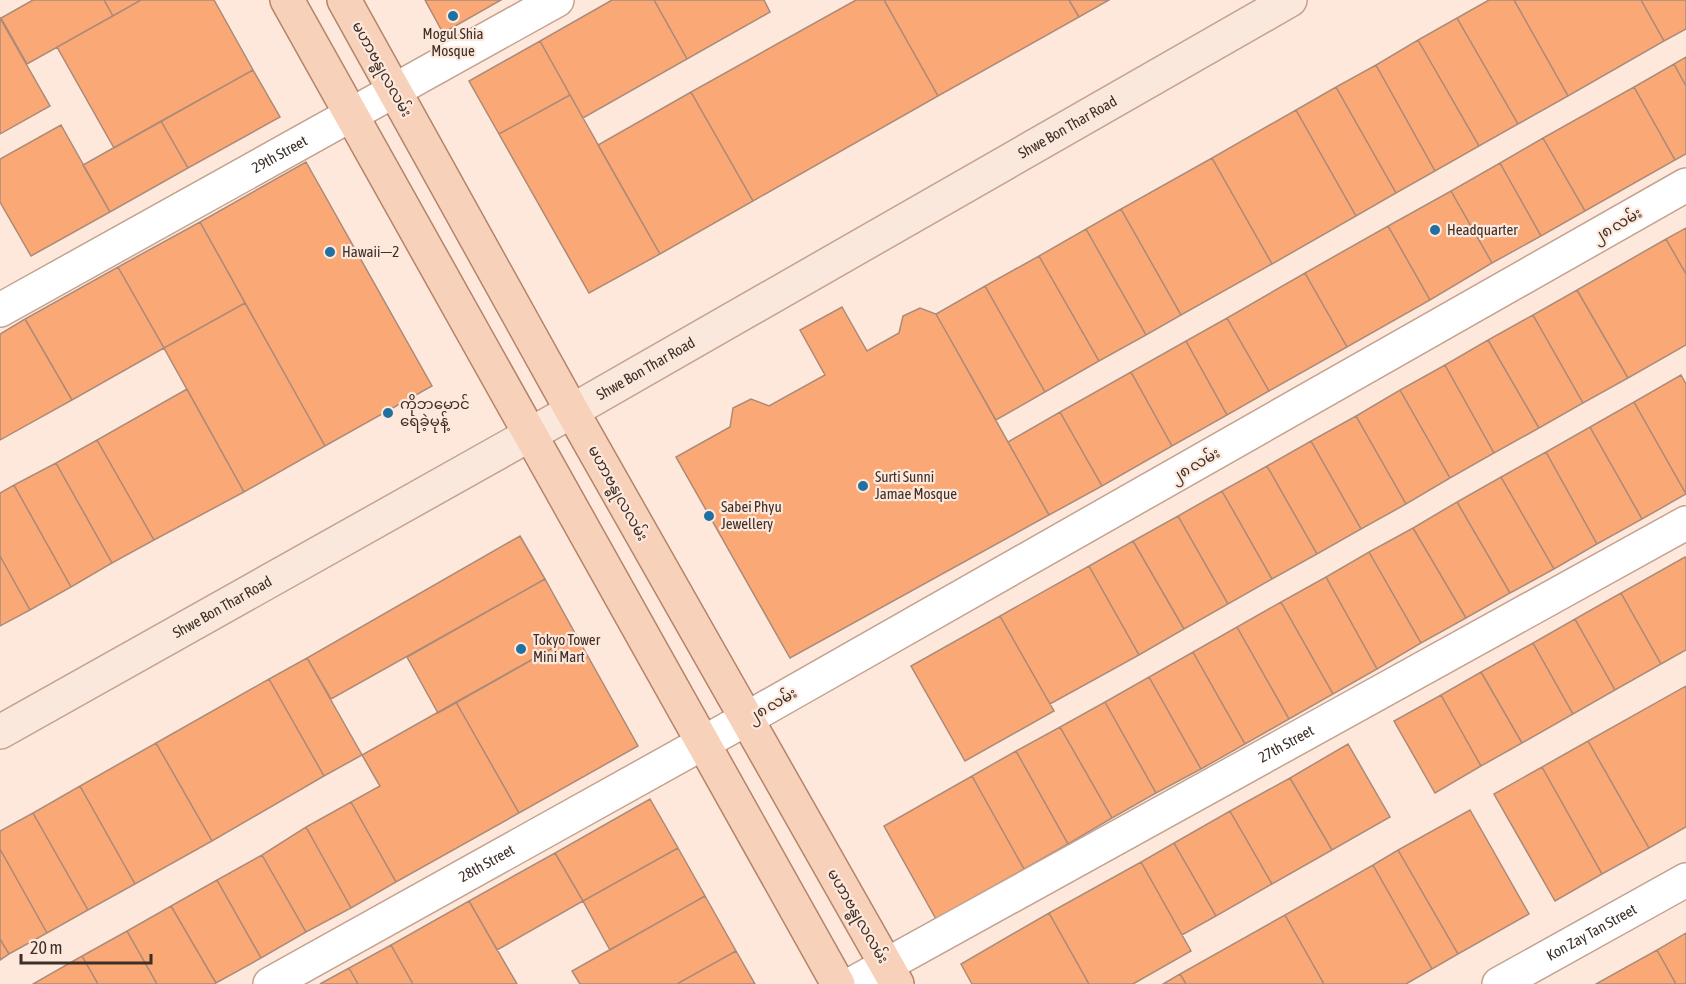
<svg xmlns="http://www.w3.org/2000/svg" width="1686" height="984" viewBox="0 0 1686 984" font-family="'Asap Condensed','Noto Sans Myanmar',sans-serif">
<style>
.building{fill:#fba877;stroke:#ab8a77;stroke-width:1.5}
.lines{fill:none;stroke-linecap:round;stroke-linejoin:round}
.street-casing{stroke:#c4a28f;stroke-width:36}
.secondary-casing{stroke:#c4a28f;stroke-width:36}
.primary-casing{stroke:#b38469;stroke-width:36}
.street{stroke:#fff;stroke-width:33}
.secondary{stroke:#fbe8dc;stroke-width:33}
.primary{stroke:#f7d1ba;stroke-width:33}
.poi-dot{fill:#2070a2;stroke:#fee8dc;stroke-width:2}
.labels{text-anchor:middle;stroke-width:4.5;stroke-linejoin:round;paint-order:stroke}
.poi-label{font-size:15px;fill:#3d2f27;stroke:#fee8dc;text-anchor:start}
.street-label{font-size:15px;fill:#3d2f27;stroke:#fee8dc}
</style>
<rect width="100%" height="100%" fill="#fee8dc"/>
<path class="building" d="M 33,0 L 104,0 L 113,16 L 27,64 L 1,18 Z
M 104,0 L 141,0 L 113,16 Z
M 141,0 L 214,0 L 253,70 L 114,148 L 57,47 Z
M 425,0 L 501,0 L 443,33 Z
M 612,0 L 654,0 L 687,59 L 583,118 L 540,41 Z
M 654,0 L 764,0 L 770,12 L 687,59 Z
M 856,0 L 884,0 L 938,96 L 753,201 L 691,92 Z
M 884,0 L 1069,0 L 1079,17 L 938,96 Z
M 1069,0 L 1109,0 L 1079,17 Z
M 1489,0 L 1514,0 L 1568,96 L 1518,124 L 1457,18 Z
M 1514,0 L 1641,0 L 1664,41 L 1568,96 Z
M 1641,0 L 1686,0 L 1686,29 L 1664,41 Z
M 0,18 L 50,106 L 0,134 Z
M 1457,18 L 1518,124 L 1479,146 L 1418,40 Z
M 1418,40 L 1479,146 L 1435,171 L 1376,65 Z
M 540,41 L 570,95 L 499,134 L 469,81 Z
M 1686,57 L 1686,86 L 1674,64 Z
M 1674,64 L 1686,86 L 1686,154 L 1675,160 L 1634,87 Z
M 1376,65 L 1435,171 L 1396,193 L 1336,87 Z
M 253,70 L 280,117 L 188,168 L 161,121 Z
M 1336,87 L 1396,193 L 1356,216 L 1296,110 Z
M 1634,87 L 1675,160 L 1585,211 L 1543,138 Z
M 691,92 L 753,201 L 660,254 L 598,145 Z
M 570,95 L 660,254 L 589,293 L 499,134 Z
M 1296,110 L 1356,216 L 1272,264 L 1212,158 Z
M 161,121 L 188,168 L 110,212 L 83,165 Z
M 61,125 L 110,212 L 31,256 L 0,202 L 0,159 Z
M 1543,138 L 1585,211 L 1541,236 L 1500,163 Z
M 1212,158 L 1272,264 L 1181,315 L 1121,209 Z
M 306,162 L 432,386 L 325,446 L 200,222 Z
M 1500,163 L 1541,236 L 1492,263 L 1451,191 Z
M 1451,191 L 1492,263 L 1430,300 L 1388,226 Z
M 1121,209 L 1181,315 L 1146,335 L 1086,229 Z
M 200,222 L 245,303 L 164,348 L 118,267 Z
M 1388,226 L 1430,300 L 1347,347 L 1305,273 Z
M 1686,228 L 1686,274 L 1666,239 Z
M 1086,229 L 1146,335 L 1099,361 L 1039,256 Z
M 1666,239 L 1686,274 L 1686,345 L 1628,378 L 1577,290 Z
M 1039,256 L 1099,361 L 1045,392 L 985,286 Z
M 118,267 L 164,348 L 72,400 L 25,319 Z
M 1305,273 L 1347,347 L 1269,391 L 1227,318 Z
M 985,286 L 1045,392 L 996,420 L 936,314 Z
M 1577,290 L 1628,378 L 1583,403 L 1533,315 Z
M 245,303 L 325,446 L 244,492 L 164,348 Z
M 842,307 L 867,351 L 899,333 L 903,316 L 920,308 L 936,314 L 1049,515 L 790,658 L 676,457 L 730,427 L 733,408 L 751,399 L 769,406 L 825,375 L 800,330 Z
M 1533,315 L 1583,403 L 1539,428 L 1488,340 Z
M 1227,318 L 1269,391 L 1227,415 L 1186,341 Z
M 25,319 L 72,400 L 0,440 L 0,334 Z
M 1488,340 L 1539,428 L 1494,453 L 1445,365 Z
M 1186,341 L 1227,415 L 1172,446 L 1131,372 Z
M 1445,365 L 1494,453 L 1450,478 L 1400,390 Z
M 1131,372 L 1172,446 L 1102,486 L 1060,412 Z
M 1681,375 L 1686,384 L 1686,494 L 1634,402 Z
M 187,389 L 244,492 L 154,540 L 97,440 Z
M 1400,390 L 1450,478 L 1406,504 L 1356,416 Z
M 1634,402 L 1686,494 L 1642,519 L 1590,427 Z
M 1060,412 L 1102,486 L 1049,515 L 1008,442 Z
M 1356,416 L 1406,504 L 1361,529 L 1311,441 Z
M 1590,427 L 1642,519 L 1597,544 L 1546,452 Z
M 97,440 L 154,540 L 112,563 L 56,463 Z
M 1311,441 L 1361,529 L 1317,554 L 1267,466 Z
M 1546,452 L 1597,544 L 1554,569 L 1501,477 Z
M 56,463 L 112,563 L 71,587 L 14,485 Z
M 1267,466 L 1317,554 L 1272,579 L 1222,491 Z
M 1501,477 L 1554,569 L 1510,593 L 1457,502 Z
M 14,485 L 71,587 L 30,610 L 0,556 L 0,493 Z
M 1222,491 L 1272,579 L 1228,604 L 1178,516 Z
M 1457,502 L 1510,593 L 1466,618 L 1413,528 Z
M 1178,516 L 1228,604 L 1184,629 L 1133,541 Z
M 1413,528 L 1466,618 L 1421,643 L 1369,552 Z
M 520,536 L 545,579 L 331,699 L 307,658 Z
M 1133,541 L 1184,629 L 1139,655 L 1089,566 Z
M 1369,552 L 1421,643 L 1377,669 L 1326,577 Z
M 0,556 L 30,610 L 0,626 Z
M 1685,557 L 1686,559 L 1686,650 L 1661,664 L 1621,593 Z
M 1089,566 L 1139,655 L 1050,704 L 1000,616 Z
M 1326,577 L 1377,669 L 1333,694 L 1281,602 Z
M 545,579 L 576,635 L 438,713 L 407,657 Z
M 1621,593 L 1661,664 L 1615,690 L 1575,619 Z
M 1281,602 L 1333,694 L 1289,719 L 1237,627 Z
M 1000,616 L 1054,711 L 965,761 L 911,666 Z
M 1575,619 L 1615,690 L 1573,714 L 1533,643 Z
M 1237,627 L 1289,719 L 1245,744 L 1193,652 Z
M 576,635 L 638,746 L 519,813 L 456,702 Z
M 1533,643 L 1573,714 L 1522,743 L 1481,672 Z
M 1193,652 L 1245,744 L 1201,769 L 1149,677 Z
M 307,658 L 362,755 L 324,776 L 269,679 Z
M 1481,672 L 1522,743 L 1481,766 L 1441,695 Z
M 1149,677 L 1201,769 L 1156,793 L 1105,702 Z
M 269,679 L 324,776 L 212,841 L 156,743 Z
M 1686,686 L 1686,827 L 1649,848 L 1588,741 Z
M 1441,695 L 1481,766 L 1435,793 L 1394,721 Z
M 456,702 L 519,813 L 396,882 L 351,802 L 380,786 L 362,755 Z
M 1105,702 L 1156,793 L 1112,818 L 1060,727 Z
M 1060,727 L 1112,818 L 1068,844 L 1016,751 Z
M 1588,741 L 1649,848 L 1602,874 L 1542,767 Z
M 156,743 L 212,841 L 135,884 L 80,786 Z
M 1348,744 L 1390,817 L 1332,850 L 1290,778 Z
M 1016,751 L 1068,844 L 1024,869 L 972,776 Z
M 1542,767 L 1602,874 L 1555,901 L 1494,794 Z
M 972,776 L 1024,869 L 936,919 L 884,826 Z
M 1290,778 L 1332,850 L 1272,884 L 1230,811 Z
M 80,786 L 135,884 L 88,910 L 33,813 Z
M 650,799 L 678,848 L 583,901 L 555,853 Z
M 351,802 L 396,882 L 351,908 L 306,827 Z
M 1470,810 L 1529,914 L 1458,954 L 1398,850 Z
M 1230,811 L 1272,884 L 1216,916 L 1174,843 Z
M 33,813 L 88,910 L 47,933 L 0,849 L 0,831 Z
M 306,827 L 351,908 L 306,932 L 262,855 Z
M 1174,843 L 1216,916 L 1182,935 L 1141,862 Z
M 678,848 L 705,896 L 610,950 L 583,901 Z
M 0,849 L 47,933 L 9,954 L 0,939 Z
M 1398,850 L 1458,954 L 1432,969 L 1373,865 Z
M 555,853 L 583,901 L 497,950 L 469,901 Z
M 262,855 L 306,932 L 261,958 L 217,880 Z
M 1141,862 L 1191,951 L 1133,984 L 1089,984 L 1049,913 Z
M 1373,865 L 1432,969 L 1406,984 L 1324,984 L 1285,915 Z
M 217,880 L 261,958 L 216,983 L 171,906 Z
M 705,896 L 736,951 L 677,984 L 580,984 L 572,971 Z
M 469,901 L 517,984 L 413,984 L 391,945 Z
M 171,906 L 216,983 L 215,984 L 157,984 L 127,931 Z
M 1049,913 L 1089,984 L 972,984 L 961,964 Z
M 1285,915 L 1324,984 L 1186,984 L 1180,974 Z
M 127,931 L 157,984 L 98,984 L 82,956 Z
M 1686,933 L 1686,984 L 1676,984 L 1657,950 Z
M 0,939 L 9,954 L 0,960 Z
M 391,945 L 413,984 L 358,984 L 349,968 Z
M 1657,950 L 1676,984 L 1596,984 Z
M 736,951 L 755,984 L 677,984 Z
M 82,956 L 98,984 L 33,984 Z
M 349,968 L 358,984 L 320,984 Z
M 1180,974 L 1186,984 L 1163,984 Z"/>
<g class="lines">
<g class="street-casing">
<g id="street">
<path id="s1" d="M 0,310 L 557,0"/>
<path id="s2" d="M 270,984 L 746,719 L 1686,185"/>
<path id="s3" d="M 852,984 L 1686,523"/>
<path id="s4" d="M 1499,984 L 1686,880"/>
</g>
</g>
<g class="secondary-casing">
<g id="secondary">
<path id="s5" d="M 0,732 L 572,411 L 1290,0"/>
</g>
</g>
<g class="primary-casing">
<path id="primary" d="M 287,0 L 838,984
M 344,0 L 572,411 L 897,984"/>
</g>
<use href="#street" class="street"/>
<use href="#secondary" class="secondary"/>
<use href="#primary" class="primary"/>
</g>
<g class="poi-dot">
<circle cx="453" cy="16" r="6"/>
<circle cx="1435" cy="230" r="6"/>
<circle cx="330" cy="252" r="6"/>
<circle cx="388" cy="413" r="6"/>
<circle cx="863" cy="486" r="6"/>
<circle cx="709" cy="516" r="6"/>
<circle cx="521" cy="649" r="6"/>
</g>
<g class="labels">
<g class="poi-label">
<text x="453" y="39" text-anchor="middle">Mogul Shia<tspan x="453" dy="17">Mosque</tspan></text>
<text x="1447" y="235">Headquarter</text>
<text x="342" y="257">Hawaii—2</text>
<text x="400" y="409">ကိုဘမောင်<tspan x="400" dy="17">ရေခဲ့မုန့်</tspan></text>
<text x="875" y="482">Surti Sunni<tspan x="875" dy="17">Jamae Mosque</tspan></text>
<text x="721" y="512">Sabei Phyu<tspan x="721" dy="17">Jewellery</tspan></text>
<text x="533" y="645">Tokyo Tower<tspan x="533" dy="17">Mini Mart</tspan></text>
</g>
<g class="street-label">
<text transform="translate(382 69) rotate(61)" y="5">မဟာဗန္ဓုလလမ်း</text>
<text dy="5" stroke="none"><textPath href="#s5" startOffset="1227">Shwe Bon Thar Road</textPath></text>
<text dy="5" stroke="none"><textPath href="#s1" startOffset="320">29th Street</textPath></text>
<text transform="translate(1617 225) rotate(-30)" y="5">၂၈ လမ်း</text>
<text dy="5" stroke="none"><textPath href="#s5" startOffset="741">Shwe Bon Thar Road</textPath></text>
<text transform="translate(1195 465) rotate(-30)" y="5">၂၈ လမ်း</text>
<text transform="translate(618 493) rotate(61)" y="5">မဟာဗန္ဓုလလမ်း</text>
<text dy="5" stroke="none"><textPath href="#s5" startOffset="255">Shwe Bon Thar Road</textPath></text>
<text transform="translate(772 705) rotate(-30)" y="5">၂၈ လမ်း</text>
<text dy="5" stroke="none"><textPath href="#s3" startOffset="496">27th Street</textPath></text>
<text dy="5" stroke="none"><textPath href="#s2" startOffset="248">28th Street</textPath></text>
<text transform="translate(858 916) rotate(60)" y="5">မဟာဗန္ဓုလလမ်း</text>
<text dy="5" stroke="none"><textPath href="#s4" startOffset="106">Kon Zay Tan Street</textPath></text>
</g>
</g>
<path d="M21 954v9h130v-9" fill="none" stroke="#3d2f27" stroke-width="3"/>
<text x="30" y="954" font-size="18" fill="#3d2f27" stroke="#fee8dc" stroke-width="4.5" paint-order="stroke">20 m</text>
</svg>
